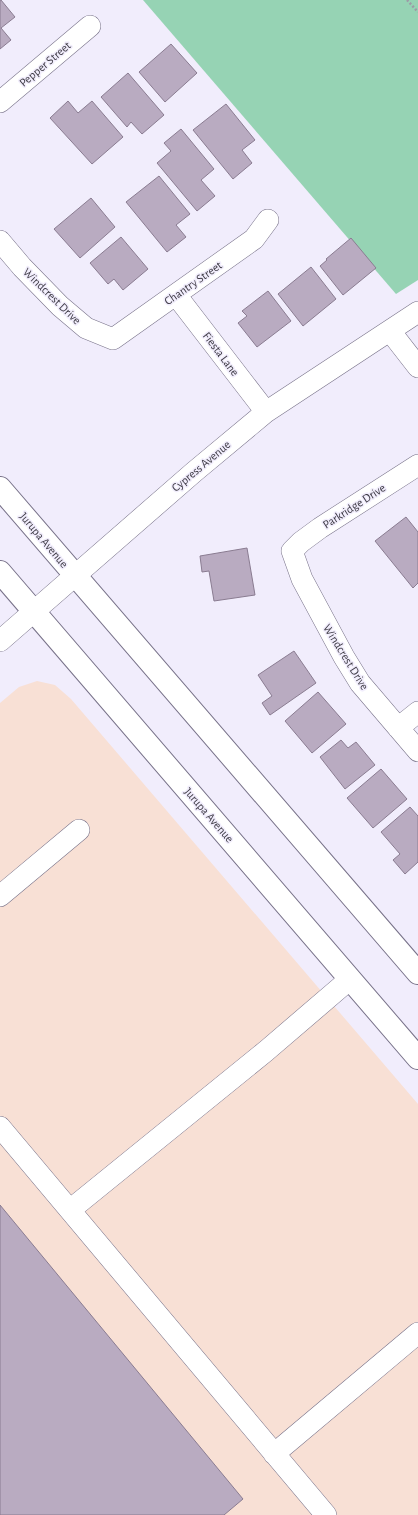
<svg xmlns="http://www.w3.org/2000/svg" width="418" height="1515" viewBox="0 0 418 1515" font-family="'Alegreya Sans',sans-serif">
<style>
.industrial{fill:#f8e0d5}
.green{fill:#96d3b4}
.building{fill:#b9abc1;stroke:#8a7c91}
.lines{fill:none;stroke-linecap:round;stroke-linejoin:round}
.minor-casing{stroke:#787289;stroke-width:22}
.major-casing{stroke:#787289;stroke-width:24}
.path{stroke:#9e9aa7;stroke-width:2.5;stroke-dasharray:2 2;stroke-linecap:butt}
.minor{stroke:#fff;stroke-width:21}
.major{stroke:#fff;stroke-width:22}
.labels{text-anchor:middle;stroke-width:3;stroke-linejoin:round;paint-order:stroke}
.street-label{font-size:12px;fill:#3d3a44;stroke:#f1edfc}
</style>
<rect width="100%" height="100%" fill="#f1edfc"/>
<path class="industrial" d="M 37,681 L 55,685 L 71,699 L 418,1104 L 418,1515 L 0,1515 L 0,703 L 19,687 Z"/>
<path class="green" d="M 143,0 L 418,0 L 418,280 L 396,294 Z"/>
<path class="building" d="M 0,0 L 1,0 L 15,17 L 1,28 L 11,40 L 0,49 Z
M 171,44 L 197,73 L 165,102 L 139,72 Z
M 128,73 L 164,115 L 142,134 L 131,122 L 127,127 L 101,97 Z
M 68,101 L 78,113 L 92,101 L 123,137 L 92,164 L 50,118 Z
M 226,104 L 255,140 L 242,150 L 252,163 L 233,179 L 193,130 Z
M 181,129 L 214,169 L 201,180 L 215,196 L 197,211 L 157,163 L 171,151 L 164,143 Z
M 159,176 L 190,214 L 176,225 L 186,237 L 167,252 L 126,202 Z
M 91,198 L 115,227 L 80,258 L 54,229 Z
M 121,237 L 148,269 L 123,290 L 114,279 L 108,284 L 90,263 Z
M 351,238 L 376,268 L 343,295 L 320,266 L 327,260 L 326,259 Z
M 311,267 L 336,299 L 303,326 L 278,294 Z
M 268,291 L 291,321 L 257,347 L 238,323 L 247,316 L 242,311 Z
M 406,517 L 418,532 L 418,583 L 413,588 L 375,541 Z
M 247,548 L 255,595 L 214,601 L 209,571 L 202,572 L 200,556 Z
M 294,651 L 316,683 L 270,715 L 262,703 L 272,696 L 258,675 Z
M 318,692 L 346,724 L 312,753 L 285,721 Z
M 341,740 L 348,748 L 356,742 L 375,765 L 345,789 L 320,757 Z
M 381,769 L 407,799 L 373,828 L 347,798 Z
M 410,807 L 418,816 L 418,862 L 405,874 L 393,860 L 400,854 L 381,832 Z
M 0,1205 L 243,1499 L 224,1515 L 0,1515 Z"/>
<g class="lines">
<g class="minor-casing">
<path id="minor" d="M 0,102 L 90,26
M 0,241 L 22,267 L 60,306 L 86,328 L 113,339 L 254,239 L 268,220
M 176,295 L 266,412
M 390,331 L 418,367
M 418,465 L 320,528 L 301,542 L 292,551 L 302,579 L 344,657 L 360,683 L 418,751
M 0,641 L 194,472 L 266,412 L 418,312
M 398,728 L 418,712
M 0,896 L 79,830
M 0,1127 L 326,1515
M 70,1210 L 266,1051 L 350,979
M 274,1454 L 418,1333"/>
</g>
<g class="major-casing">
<path id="major" d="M 0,488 L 418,973
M 0,572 L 418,1058"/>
</g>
<path class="path" d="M 407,0 L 418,12"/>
<use href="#minor" class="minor"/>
<use href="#major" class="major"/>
</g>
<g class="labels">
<g class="street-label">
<text transform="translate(45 64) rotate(-40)" y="4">Pepper Street</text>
<text transform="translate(193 283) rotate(-35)" y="4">Chantry Street</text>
<text transform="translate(52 296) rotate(44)" y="4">Windcrest Drive</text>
<text transform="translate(221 354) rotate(53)" y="4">Fiesta Lane</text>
<text transform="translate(201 466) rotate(-40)" y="4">Cypress Avenue</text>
<text transform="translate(354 506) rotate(-33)" y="4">Parkridge Drive</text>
<text transform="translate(44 540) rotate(50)" y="4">Jurupa Avenue</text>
<text transform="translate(346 657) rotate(58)" y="4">Windcrest Drive</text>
<text transform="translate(209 815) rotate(49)" y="4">Jurupa Avenue</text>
</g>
</g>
</svg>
